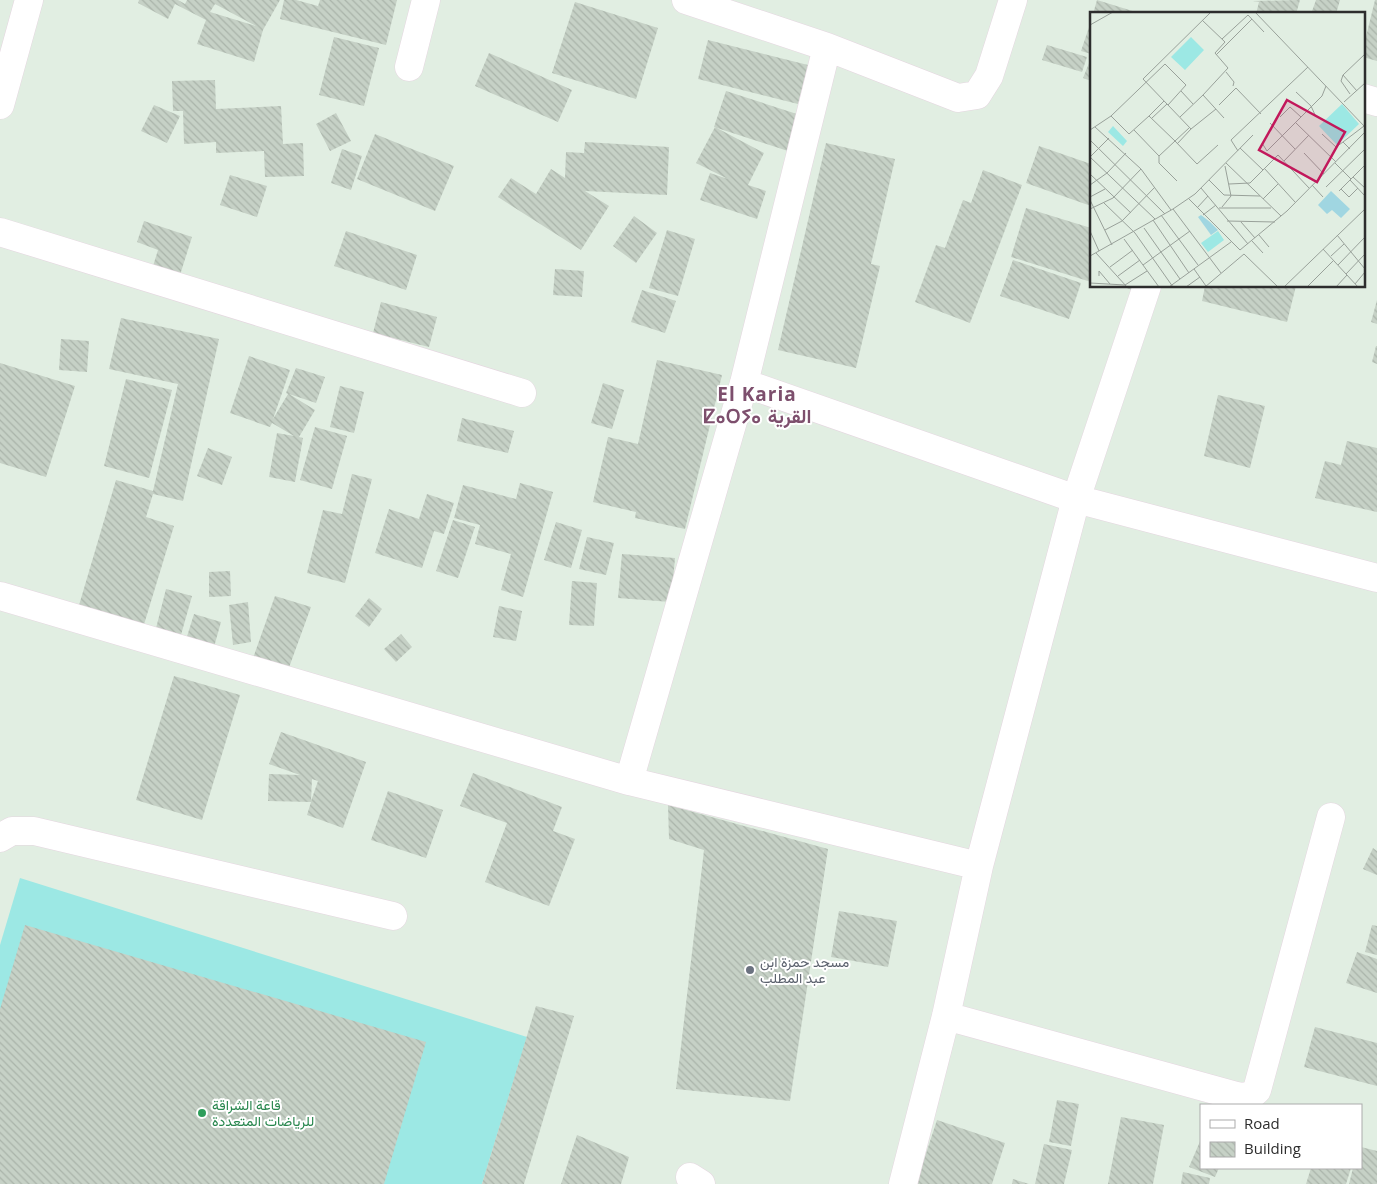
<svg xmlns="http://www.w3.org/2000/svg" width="1377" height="1184" viewBox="0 0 1377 1184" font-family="'Open Sans',Vazirmatn,'Noto Sans Tifinagh',sans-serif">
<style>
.pitch{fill:#9ce8e4}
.building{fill:url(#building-back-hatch);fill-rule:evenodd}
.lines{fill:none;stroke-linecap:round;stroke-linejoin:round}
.street-casing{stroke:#e5d6e0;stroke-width:29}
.street{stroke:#fff;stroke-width:28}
.worship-dot{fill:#6b7280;stroke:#fff;stroke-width:2}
.leisure-dot{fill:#2e9e5b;stroke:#fff;stroke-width:2}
.labels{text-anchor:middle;stroke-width:4;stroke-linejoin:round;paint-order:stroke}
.worship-label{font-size:14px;fill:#5b616d;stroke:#fff;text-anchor:start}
.leisure-label{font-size:14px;fill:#27864d;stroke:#fff;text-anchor:start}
.district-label{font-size:19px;font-weight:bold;letter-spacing:1px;fill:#7d4f6d;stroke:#fff}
.inset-road{fill:none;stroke:#99a19a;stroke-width:1}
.view{fill:#c2185b;fill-opacity:0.15;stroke:#c2185b;stroke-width:2.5}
.inset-edge{fill:none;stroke:#2d2d2d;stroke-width:2.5}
</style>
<defs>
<pattern id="building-back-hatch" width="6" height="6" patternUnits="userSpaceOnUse" patternTransform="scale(1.25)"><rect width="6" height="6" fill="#c6d1c6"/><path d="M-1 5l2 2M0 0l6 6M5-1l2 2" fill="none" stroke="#aab4aa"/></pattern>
</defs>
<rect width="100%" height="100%" fill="#e1eee2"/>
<path class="pitch" d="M 20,878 L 527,1037 L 482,1184 L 0,1184 L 0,945 Z"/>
<path class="building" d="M 139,0 L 178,0 L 185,4 L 187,0 L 280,0 L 263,30 L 254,62 L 197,44 L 206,20 L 175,4 L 168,19 L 138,3 ZM 215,4 L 256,26 L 210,12 Z
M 284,0 L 296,0 L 318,6 L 320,0 L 397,0 L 386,45 L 280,19 Z
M 1097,0 L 1139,13 L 1139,14 L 1093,14 Z
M 1300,0 L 1296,14 L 1256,14 L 1259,2 L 1253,1 Z
M 1316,0 L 1340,0 L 1336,14 L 1311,14 Z
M 1375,0 L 1377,0 L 1377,61 L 1363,57 L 1363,49 Z
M 575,2 L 658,28 L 636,99 L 552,73 Z
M 1091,21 L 1091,54 L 1081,51 Z
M 334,37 L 379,48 L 364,106 L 319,95 Z
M 708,40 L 808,65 L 798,104 L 698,79 Z
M 1047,45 L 1087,57 L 1082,72 L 1042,60 Z
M 489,53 L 572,90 L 558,122 L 475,86 Z
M 1091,58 L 1091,81 L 1083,78 Z
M 215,80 L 216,109 L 281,106 L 283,144 L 303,143 L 304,176 L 265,177 L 264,151 L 216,153 L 216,142 L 184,144 L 183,111 L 173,111 L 172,81 Z
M 726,91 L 800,115 L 788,151 L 714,127 Z
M 154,105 L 180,116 L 167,143 L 141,131 Z
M 336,113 L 351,141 L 330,151 L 316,124 Z
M 715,127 L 764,153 L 748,185 L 766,191 L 757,219 L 700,200 L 710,173 L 728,179 L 696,163 Z
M 375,134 L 454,166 L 435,211 L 357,179 Z
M 585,142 L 669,147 L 667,195 L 585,191 L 609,206 L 581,250 L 498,197 L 511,178 L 536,194 L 551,169 L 565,178 L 566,152 L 584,153 Z
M 826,143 L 895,159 L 871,264 L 880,266 L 856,368 L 778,350 Z
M 1039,146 L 1091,164 L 1091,206 L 1026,183 Z
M 342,149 L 362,156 L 351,190 L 331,183 Z
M 983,170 L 1022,185 L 970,323 L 915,302 L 936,245 L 945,248 L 963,200 L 971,203 Z
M 230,175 L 267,186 L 257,217 L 220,205 Z
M 1026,208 L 1091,228 L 1091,282 L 1011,257 Z
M 634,216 L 657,233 L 636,263 L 613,246 Z
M 144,221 L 192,237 L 180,275 L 153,266 L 158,250 L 137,242 Z
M 667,230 L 695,239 L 678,296 L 649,288 Z
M 346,231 L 417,255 L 406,290 L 334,266 Z
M 1013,260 L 1081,283 L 1069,319 L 1000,296 Z
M 555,269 L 584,271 L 582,297 L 553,295 Z
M 1121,286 L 1140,286 L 1138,292 Z
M 1205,286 L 1296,286 L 1287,322 L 1202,301 Z
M 642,290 L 676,301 L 665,333 L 631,322 Z
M 1377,300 L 1377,324 L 1371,322 Z
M 381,302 L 437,317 L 429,347 L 373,333 Z
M 121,318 L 219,339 L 183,501 L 153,494 L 146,517 L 174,526 L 142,631 L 77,612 L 116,480 L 153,491 L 178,384 L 109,369 Z
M 61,339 L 89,341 L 87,372 L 59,370 Z
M 1376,346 L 1377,346 L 1377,364 L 1372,362 Z
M 249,356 L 290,370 L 273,419 L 288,394 L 286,393 L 296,368 L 325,377 L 316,403 L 289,394 L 315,410 L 299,437 L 303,438 L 295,482 L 269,477 L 277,433 L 294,436 L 272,423 L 270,427 L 230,413 Z
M 657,360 L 722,375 L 685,529 L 635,518 L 636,512 L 593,502 L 608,437 L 638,444 Z
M 0,363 L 75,386 L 46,477 L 0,463 Z
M 126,379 L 172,390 L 149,478 L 104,466 Z
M 603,383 L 624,390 L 612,429 L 591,423 Z
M 340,386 L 364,392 L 354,433 L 330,427 Z
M 1218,395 L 1265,406 L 1250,468 L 1204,456 Z
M 462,418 L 514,431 L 508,453 L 457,441 Z
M 315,427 L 347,436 L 332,489 L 300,480 Z
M 1347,441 L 1377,448 L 1377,512 L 1315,498 L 1325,461 L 1341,465 Z
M 208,448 L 232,457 L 222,485 L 197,476 Z
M 352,474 L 372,479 L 345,583 L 307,573 L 323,510 L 342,514 Z
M 520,483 L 553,492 L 523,597 L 501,590 L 511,554 L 475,544 L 480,525 L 454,518 L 463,485 L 516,499 Z
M 427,494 L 454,503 L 444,534 L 434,531 L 422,568 L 375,553 L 389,509 L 419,519 Z
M 453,520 L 475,527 L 458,578 L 436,571 Z
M 556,522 L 582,530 L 571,568 L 544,560 Z
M 587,537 L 614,543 L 606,575 L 579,569 Z
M 622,554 L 675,558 L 671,602 L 618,598 Z
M 230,571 L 231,596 L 209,597 L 209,572 Z
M 572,581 L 597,583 L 594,626 L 569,625 Z
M 166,589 L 192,596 L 179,642 L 154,636 Z
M 275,596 L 311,607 L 287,673 L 252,661 Z
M 369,598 L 382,609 L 369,627 L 355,616 Z
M 248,602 L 251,642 L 233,645 L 229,605 Z
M 499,606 L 522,611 L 516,641 L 493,637 Z
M 194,614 L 221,622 L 212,654 L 184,646 Z
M 401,634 L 412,647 L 396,662 L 384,649 Z
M 174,676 L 240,695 L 202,820 L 136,800 Z
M 281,732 L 366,762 L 343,828 L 307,815 L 311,802 L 268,801 L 269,774 L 300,775 L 269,764 ZM 312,779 L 318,781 L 311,801 Z
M 473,773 L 562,807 L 553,831 L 575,839 L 549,906 L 485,882 L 507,823 L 460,806 Z
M 388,791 L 443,810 L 426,858 L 371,840 Z
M 668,805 L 828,849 L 790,1101 L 676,1089 L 704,850 L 669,839 Z
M 1373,848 L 1377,851 L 1377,875 L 1363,869 Z
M 839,911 L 897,921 L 888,967 L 831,957 Z
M 25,925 L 426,1042 L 384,1184 L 0,1184 L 0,1009 Z
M 1372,925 L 1377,926 L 1377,955 L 1365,952 Z
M 1357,952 L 1377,959 L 1377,993 L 1346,983 Z
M 536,1006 L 574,1016 L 524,1184 L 482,1184 Z
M 1315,1027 L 1377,1043 L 1377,1086 L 1304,1067 Z
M 1057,1100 L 1079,1104 L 1071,1146 L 1049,1142 Z
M 1121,1117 L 1164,1125 L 1153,1184 L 1108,1184 Z
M 937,1120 L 1005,1143 L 992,1184 L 916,1184 Z
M 577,1135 L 629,1157 L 621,1184 L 561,1184 Z
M 1201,1139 L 1201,1168 L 1219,1168 L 1215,1177 L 1189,1167 Z
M 1044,1144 L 1072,1150 L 1064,1184 L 1035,1184 Z
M 1361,1147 L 1377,1151 L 1377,1184 L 1349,1184 L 1353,1168 L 1361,1168 Z
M 1311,1168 L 1351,1168 L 1346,1184 L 1306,1184 Z
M 1183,1172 L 1210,1178 L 1209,1184 L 1181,1184 Z
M 1013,1179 L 1029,1184 L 1012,1184 Z"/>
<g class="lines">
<g class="street-casing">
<path id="street" d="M 686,0 L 827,47 L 958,98 L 977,95 L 989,76 L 1013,0
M 409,67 L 426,0
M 1363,98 L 1377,102
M 0,105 L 29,0
M 0,232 L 522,393
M 744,383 L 1076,499 L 1377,578
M 0,596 L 629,781 L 979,866
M 629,781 L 744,383 L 827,47
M 0,838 L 12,831 L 34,831 L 393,916
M 946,1016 L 1240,1097 L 1250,1096 L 1257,1090 L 1331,817
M 690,1177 L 701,1184
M 903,1184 L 946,1016 L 979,866 L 1076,499 L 1147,286"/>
</g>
<use href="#street" class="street"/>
</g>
<circle class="worship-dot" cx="750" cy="970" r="5"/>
<circle class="leisure-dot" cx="202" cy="1113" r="5"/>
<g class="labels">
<g class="worship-label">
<text x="760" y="967">مسجد حمزة ابن<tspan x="760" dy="16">عبد المطلب</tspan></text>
</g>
<g class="leisure-label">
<text x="212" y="1110">قاعة الشراقة<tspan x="212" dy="16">للرياضات المتعددة</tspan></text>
</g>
<g class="district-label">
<text x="757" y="401">El Karia<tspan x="757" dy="22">ⵇⴰⵔⵢⴰ القرية</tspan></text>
</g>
</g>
<g transform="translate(1090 12)">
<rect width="275" height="275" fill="#e1eee2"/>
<path d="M 111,203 L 120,210 L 128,218 L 121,223 L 108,205 Z" fill="#a0d6e1"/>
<path d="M 241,179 L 260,197 L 251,206 L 242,198 L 237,202 L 228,193 Z" fill="#a0d6e1"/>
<path d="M 101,25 L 114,38 L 95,58 L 81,45 ZM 252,92 L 269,112 L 247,133 L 229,114 ZM 23,114 L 37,129 L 33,134 L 18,120 ZM 128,219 L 134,228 L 118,240 L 111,231 Z" fill="#9ce8e4"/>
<path class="inset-road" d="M 121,0 L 53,67 L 101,117 L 126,97M 165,0 L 275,115M 112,8 L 135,30 L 125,41 L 138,56 L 113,83M 0,13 L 23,0M 132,27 L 158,3 L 174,20M 126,43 L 162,7M 136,60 L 144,70 L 143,74M 253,63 L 251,69 L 260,82M 91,79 L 103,92M 267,79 L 253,63 L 275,42M 206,80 L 221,94 L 226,105M 254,90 L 275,71M 129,93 L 146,76 L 171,102M 59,104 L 39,122 L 21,104 L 75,52 L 96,73 L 78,93M 90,105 L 113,83 L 134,106M 190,105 L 200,95 L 211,105M 62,106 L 77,92M 180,111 L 205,137M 206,111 L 246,150M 5,115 L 51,157 L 81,198M 99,116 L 85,129 L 107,152 L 128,133M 0,118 L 21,104M 44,118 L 69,144 L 85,129 L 59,104 L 74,89M 232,122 L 246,135 L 253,130 L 260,137M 0,128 L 75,202M 253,130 L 274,114M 172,131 L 177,139 L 232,84 L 236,74M 87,132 L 101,117M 150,136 L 173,158M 148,139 L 141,128 L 218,55M 214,141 L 234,162M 69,144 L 69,151 L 87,169M 0,145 L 65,207M 0,145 L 19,126M 194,149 L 219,123M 136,151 L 191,204M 245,151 L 261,167M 174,156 L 205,190M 0,162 L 41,201M 263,165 L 275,176M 119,168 L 134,183 L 170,184M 260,168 L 275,184M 139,172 L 160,171 L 188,143 L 219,176M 0,173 L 17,161 L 36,141M 222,173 L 233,185M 236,175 L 275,137M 111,176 L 158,232M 251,177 L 259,185 L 268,176M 249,179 L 275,153M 0,185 L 15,177M 99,187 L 150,238 L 197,199 L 275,120M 173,187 L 188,172M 0,188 L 22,233M 14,191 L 45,221 L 83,275M 132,195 L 141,184 L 135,154M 107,196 L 118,184M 129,196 L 181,196M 0,197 L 23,186 L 51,157M 83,197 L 105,182 L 163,123M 71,203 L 108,253M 113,203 L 126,193M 63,208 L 99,261M 137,209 L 185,210M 151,210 L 165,226M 54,216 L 90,267M 15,218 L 32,209 L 65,175M 0,219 L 9,239M 169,223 L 179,235M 247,223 L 275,257M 34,227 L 69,275M 162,229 L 173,241M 233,237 L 268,275M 6,241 L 37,275M 0,244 L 83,197 L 131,261M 241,244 L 254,232M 53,253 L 100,219M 248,253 L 275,225M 20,255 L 43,238M 104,257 L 116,274M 256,262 L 275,242M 9,264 L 9,259 L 20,272M 28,264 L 50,248M 0,271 L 35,273 L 57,259M 265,272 L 275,260M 79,275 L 141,230M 96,275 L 110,265M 115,275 L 154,242 L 188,275M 194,275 L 275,197M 217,275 L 243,249M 246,275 L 257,263"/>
<path class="view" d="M 197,88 L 255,120 L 227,170 L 169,138 Z"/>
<rect width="275" height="275" class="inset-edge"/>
</g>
<rect x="1200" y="1104" width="162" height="65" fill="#ffffff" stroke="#ababab"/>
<rect x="1210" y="1120" width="25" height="8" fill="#ffffff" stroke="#ababab"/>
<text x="1244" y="1129" font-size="15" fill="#2d2d2d">Road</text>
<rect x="1210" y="1142" width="25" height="15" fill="url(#building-back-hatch)" stroke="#ababab"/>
<text x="1244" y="1154" font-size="15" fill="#2d2d2d">Building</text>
</svg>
